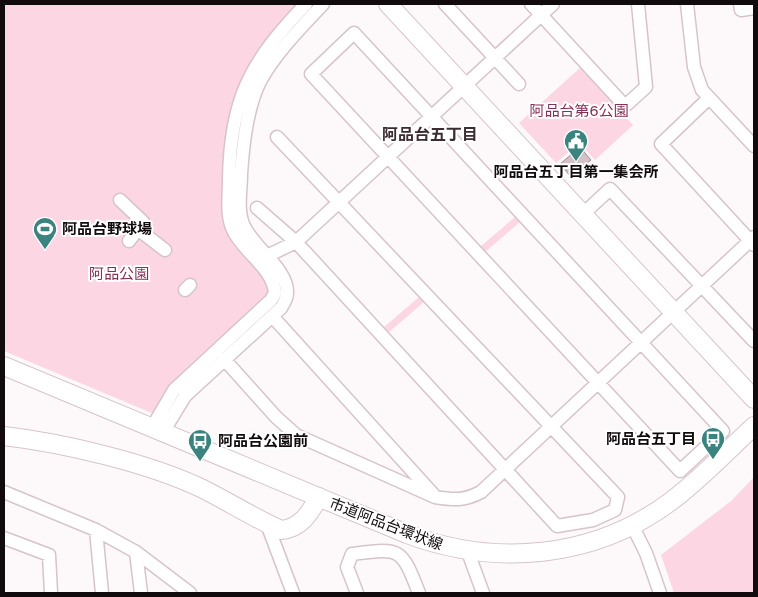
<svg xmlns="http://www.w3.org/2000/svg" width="758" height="597" viewBox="0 0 758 597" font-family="'Golos Text','Noto Sans JP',sans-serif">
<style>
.green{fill:#fcd6e3}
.building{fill:#d4c1c7;stroke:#9f8e93}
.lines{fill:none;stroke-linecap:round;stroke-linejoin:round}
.street-casing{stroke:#d7c4ca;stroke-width:15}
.secondary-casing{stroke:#d7c4ca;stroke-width:20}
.street{stroke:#fff;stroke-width:12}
.secondary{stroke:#fff;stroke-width:18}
.labels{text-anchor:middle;stroke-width:4;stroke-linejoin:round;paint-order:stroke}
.park-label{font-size:15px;fill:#863056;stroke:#fff}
.poi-label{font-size:15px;font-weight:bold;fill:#120b0e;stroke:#fff;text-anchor:start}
.street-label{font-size:15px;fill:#120b0e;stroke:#fff}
.neighbourhood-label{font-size:16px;font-weight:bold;fill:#3b2c31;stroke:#fff}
</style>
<rect width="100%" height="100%" fill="#fdf9fa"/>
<path class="green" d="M 4,4 L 298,4 C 269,34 229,84 228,127 C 228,147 231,168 233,188 C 234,206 233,227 237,244 C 242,265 273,272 268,298 L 154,414 L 4,351 Z
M 581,67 L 633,125 L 595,160 L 579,143 L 556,163 L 519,123 Z
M 515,217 L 520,222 L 485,252 L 480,247 Z
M 419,297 L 424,302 L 389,332 L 384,327 Z
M 754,477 L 754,593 L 674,593 L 661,555 L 731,501 Z"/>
<path class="building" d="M 580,147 L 591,160 L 571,177 L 560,164 Z"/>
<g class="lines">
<g class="street-casing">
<path id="street" d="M 445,4 L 519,84
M 531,4 L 625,106 L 646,87 L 638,4
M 687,4 L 694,67 L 702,90 L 754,146
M 740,4 L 741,10 L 754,8
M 354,33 L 723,431 L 680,471 L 311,74 Z
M 709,98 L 661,144 L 754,245
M 120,200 L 143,222 L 129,241
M 257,208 L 296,242 L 557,526 L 593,520 L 615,510 L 618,497 L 277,137
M 583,214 L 610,189 L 754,341
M 139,230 L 165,250
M 267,256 L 296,242 L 553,4
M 185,290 L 190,285
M 272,316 L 433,494
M 224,359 L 276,417 L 296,435 L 435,497 C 454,500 464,501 481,492 L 754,237
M 157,419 L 174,390 L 271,300 L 275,293 C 273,268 243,252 233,230 C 226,215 229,196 229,180 C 230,99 250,62 306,4
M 163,432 L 185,396 L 281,308 C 284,303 287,298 287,294 C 289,269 252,247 243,224 C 237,209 241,190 241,174 C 243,146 246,115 257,88 C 269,60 302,26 323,4
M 4,492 L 96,530 L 102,593
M 267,524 L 293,593
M 632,525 L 646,553 L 660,593
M 96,530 L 136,552 L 190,593
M 4,538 L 49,555 L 51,593
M 136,552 L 141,593
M 468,552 L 483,593
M 357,593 L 347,567 L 352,554 C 401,548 401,547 419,593"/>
</g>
<g class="secondary-casing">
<path id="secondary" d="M 388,4 L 754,399
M 4,366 L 407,534 C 495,567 593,559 670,502 C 700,480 727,451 754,426
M 4,436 C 63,443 149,463 203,489 C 229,502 254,518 281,530 C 301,528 309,514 319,497"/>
</g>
<use href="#street" class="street"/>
<use href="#secondary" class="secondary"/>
</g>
<defs>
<g id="civic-pin" transform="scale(1.25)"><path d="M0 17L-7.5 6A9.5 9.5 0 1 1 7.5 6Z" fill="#3b837f" stroke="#fff"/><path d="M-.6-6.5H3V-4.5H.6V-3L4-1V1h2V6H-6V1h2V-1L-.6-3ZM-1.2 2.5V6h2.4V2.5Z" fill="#fff"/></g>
<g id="stadium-pin" transform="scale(1.25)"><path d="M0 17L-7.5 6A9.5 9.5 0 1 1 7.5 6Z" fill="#3b837f" stroke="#fff"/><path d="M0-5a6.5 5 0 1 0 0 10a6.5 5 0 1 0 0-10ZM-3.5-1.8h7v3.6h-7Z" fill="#fff"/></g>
<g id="bus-pin" transform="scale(1.25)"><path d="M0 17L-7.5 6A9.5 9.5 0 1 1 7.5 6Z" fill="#3b837f" stroke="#fff"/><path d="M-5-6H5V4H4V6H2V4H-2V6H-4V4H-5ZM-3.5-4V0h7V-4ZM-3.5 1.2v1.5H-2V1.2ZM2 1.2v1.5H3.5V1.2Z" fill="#fff"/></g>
</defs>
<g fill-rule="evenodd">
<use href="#civic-pin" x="576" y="141"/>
<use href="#stadium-pin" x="45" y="229"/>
<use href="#bus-pin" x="713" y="439"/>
<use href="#bus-pin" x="200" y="441"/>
</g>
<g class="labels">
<g class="park-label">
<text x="579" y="116">阿品台第6公園</text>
<text x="119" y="279">阿品公園</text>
</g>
<g class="poi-label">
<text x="576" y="177" text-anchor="middle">阿品台五丁目第一集会所</text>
<text x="62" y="234">阿品台野球場</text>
<text x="696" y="444" text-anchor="end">阿品台五丁目</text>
<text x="218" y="446">阿品台公園前</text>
</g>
<g class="street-label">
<text transform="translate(386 524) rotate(21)" y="5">市道阿品台環状線</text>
</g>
<g class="neighbourhood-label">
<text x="430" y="140">阿品台五丁目</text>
</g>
</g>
<rect width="758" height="597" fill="none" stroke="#120b0e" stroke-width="10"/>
</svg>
